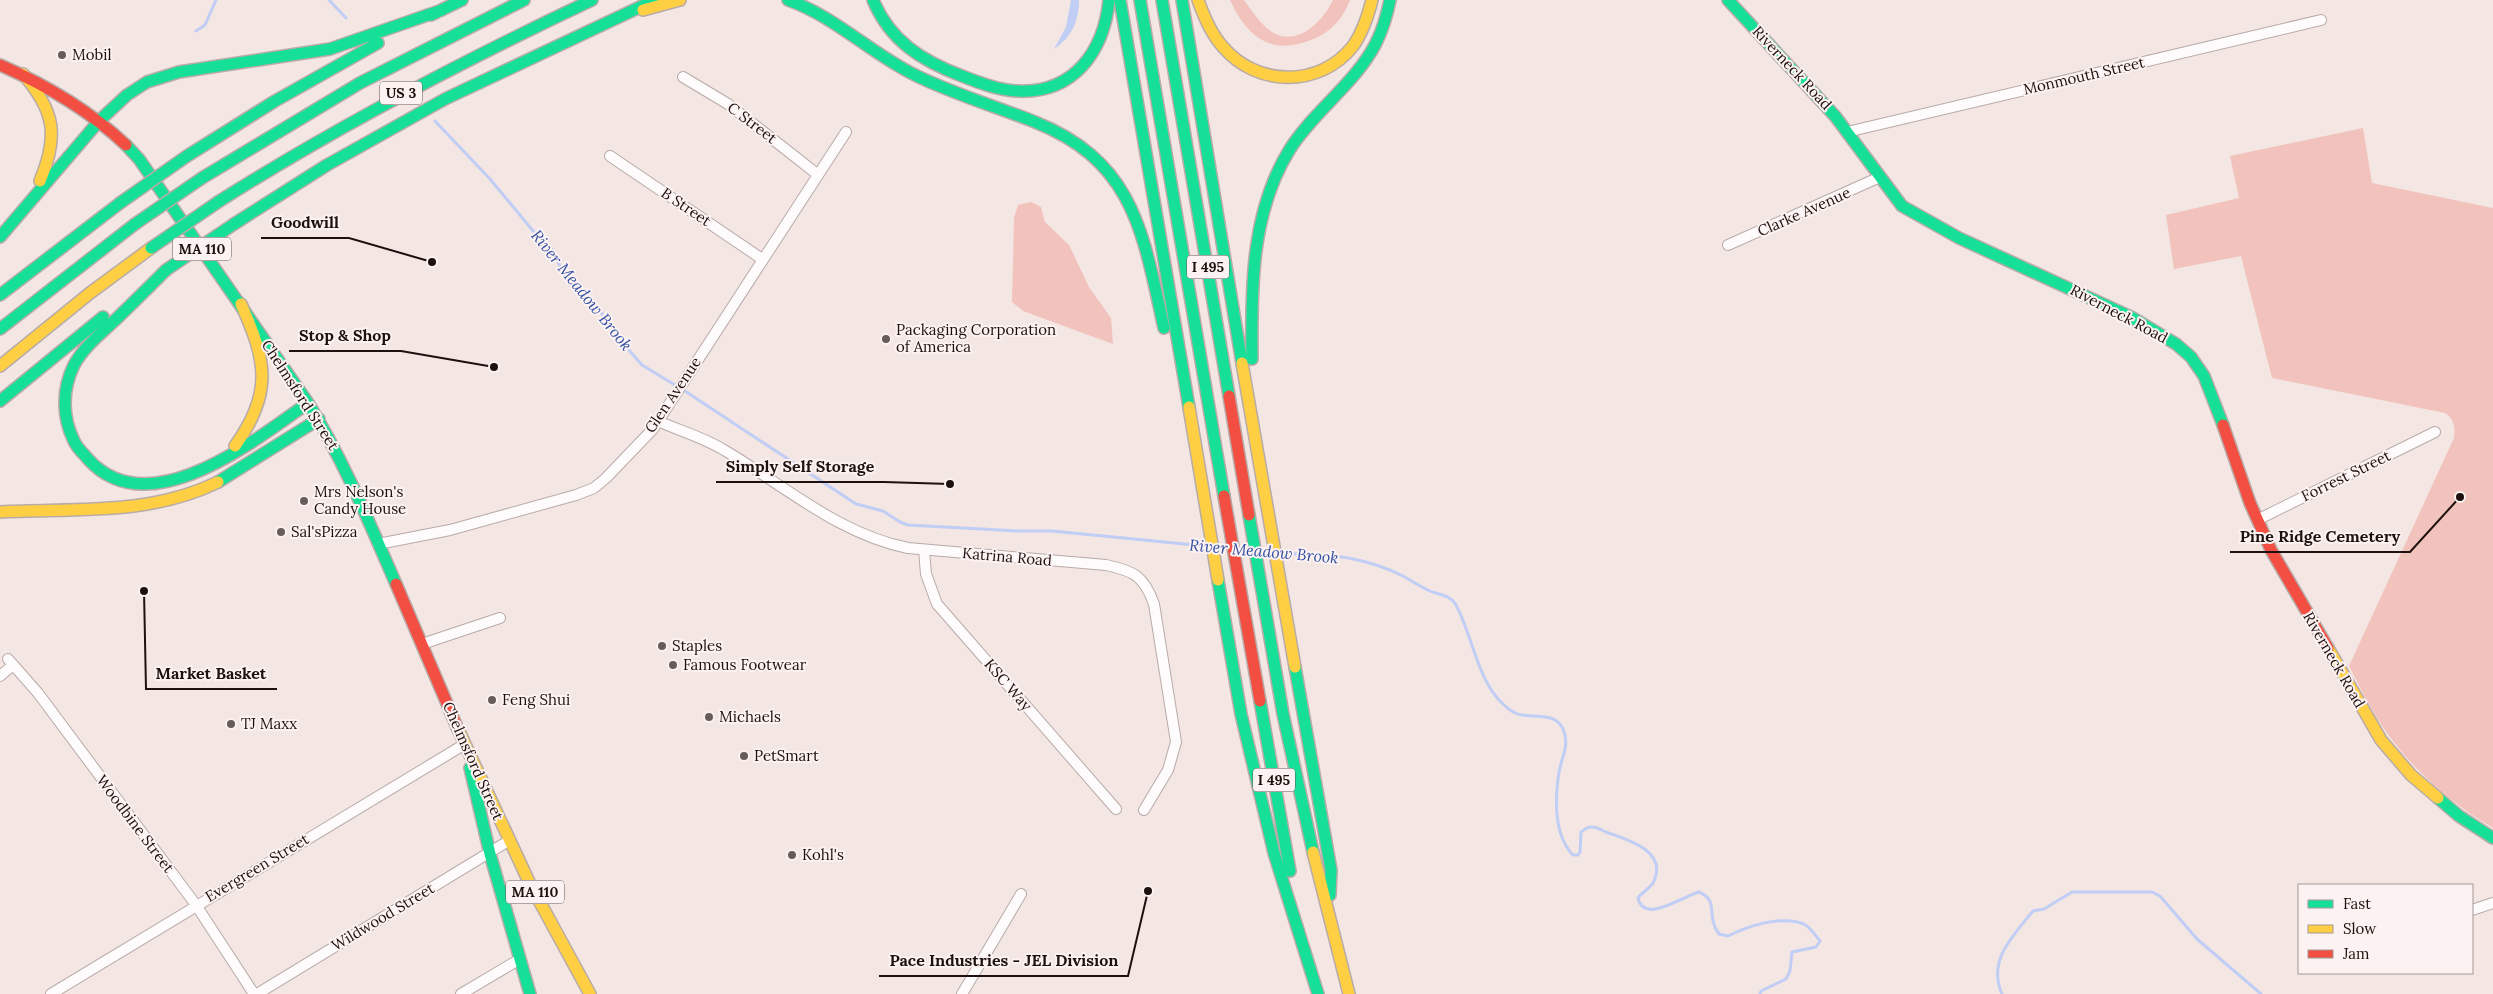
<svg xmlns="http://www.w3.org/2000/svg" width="2493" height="994" viewBox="0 0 2493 994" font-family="Lora,serif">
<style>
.green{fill:#f1c3bc}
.water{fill:#c0cdf4}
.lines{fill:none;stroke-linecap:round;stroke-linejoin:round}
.stream{stroke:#c0cdf4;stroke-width:3}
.street-casing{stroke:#b8aba8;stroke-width:12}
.fast-casing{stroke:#b8aba8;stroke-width:14}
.slow-casing{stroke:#b8aba8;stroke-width:14}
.jam-casing{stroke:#b8aba8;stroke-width:14}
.street{stroke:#fdfbfb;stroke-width:10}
.fast{stroke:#16e098;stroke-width:11}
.slow{stroke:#ffcf43;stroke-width:11}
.jam{stroke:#f24e42;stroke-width:11}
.fast-bridge-casing{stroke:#b8aba8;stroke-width:14;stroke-linecap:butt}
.fast-bridge{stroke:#16e098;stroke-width:11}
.poi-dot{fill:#695b59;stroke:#fbf2f1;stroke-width:2}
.labels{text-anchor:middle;stroke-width:4;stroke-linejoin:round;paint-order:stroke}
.shield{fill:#fbf2f1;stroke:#605452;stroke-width:1}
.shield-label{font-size:14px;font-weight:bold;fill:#1e100e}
.poi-label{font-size:15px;fill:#1e100e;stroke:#fbf2f1;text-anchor:start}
.street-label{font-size:15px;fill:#1e100e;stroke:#fbf2f1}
.water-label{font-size:16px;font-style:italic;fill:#3551a4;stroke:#fbf2f1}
.leader{fill:none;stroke:#1e100e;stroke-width:2}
.callout-dot{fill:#1e100e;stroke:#fbf2f1;stroke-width:2}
.callout-label{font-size:16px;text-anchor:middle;font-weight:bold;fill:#1e100e;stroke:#fbf2f1;stroke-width:4;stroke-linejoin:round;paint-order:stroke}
</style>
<rect width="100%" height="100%" fill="#f4e6e3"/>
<path class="green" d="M 1230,0 L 1244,0 C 1252,11 1261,25 1272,32 C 1297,48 1323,21 1333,0 L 1350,0 C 1343,19 1330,33 1311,40 C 1271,56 1247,37 1230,0 Z
M 2363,128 L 2372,183 L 2493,208 L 2493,828 C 2453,805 2414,771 2387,733 C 2372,713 2361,689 2349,666 L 2454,438 C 2455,427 2455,420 2445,413 L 2272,378 L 2241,256 L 2174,269 L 2166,215 L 2239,198 L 2230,156 Z
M 1031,202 L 1041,207 L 1045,222 L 1069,245 L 1089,287 L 1111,318 L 1113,344 L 1023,311 L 1012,302 L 1014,218 L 1018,205 Z"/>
<path class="water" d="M 1071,0 L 1079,0 C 1079,21 1072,37 1054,49 L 1066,27 Z"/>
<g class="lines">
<path class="stream" d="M 329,0 L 346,18
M 196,31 L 205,25 L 216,0
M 435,121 L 490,179 L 539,238 L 552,249 L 562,270 L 589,296 L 627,348 L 642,365 L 688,393 L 856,504 L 883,511 L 900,522 L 908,525 L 1018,531 L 1052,531 L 1205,546
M 1281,553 C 1305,555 1330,554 1353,559 C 1369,562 1389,569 1403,576 C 1412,581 1421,587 1430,591 C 1439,595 1451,595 1456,605 C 1472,634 1477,680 1503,704 C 1509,710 1514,714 1522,715 C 1539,718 1560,712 1565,735 C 1568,749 1561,759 1559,772 C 1555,798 1553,834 1573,855 L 1578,855 L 1580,852 L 1581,832 C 1584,830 1587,827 1591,827 C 1596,826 1601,830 1606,832 C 1625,839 1668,850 1654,881 C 1652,887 1642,892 1638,898 C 1644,925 1683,896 1699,892 C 1720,901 1705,915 1719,934 L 1728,936 C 1748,926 1781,915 1804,924 C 1811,928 1815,935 1820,941 L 1816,947 L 1792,952 L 1790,971 L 1786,979 L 1761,991 L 1760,994
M 2002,994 C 1987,960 2013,936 2033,911 L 2044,909 L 2072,892 L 2152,892 L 2160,896 L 2197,939 L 2261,994"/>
<g class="street-casing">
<path id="street" d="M 683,77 L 728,104 L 817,174
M 1847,132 L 2321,20
M 610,156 L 762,259
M 1728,245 L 1880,177
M 658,421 C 680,431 703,437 724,450 C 784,485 838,534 908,548 L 1106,565 C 1134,571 1144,576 1154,604 L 1176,742 L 1168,770 L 1144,810
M 2257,520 L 2435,432
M 378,544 L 450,530 L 576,495 L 594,488 L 606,478 L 653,429 L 846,132
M 924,550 L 926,574 L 937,604 L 1116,809
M 422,644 L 500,618
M 8,659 L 38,693 L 196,905 L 254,994
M 0,676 L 13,665
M 2472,910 L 2493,903
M 51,994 L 465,744
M 257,994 L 510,840
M 461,994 L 520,959
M 962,994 L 1021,894"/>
</g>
<g class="fast-casing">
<path id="fast" d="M 788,0 C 836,17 870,53 915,75 C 953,94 995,106 1035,122 C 1135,162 1143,234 1164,328
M 873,0 C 890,41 922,61 962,76 C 980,83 998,90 1017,91 C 1074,94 1104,51 1109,0
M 1120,0 L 1189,407
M 1140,0 L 1224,496
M 1162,0 L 1229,396
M 1182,0 L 1242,363
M 1728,0 L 1835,116 L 1902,206 L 1959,238 L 2131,317 L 2176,344 L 2191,357 L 2204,376 L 2223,425
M 431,15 L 462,0
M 126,145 L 139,159 L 308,403 C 344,461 369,522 396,584
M 187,156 L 275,101 L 378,43
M 202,178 L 360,83 L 524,0
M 218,202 C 338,126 463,61 592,0
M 234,224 L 327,165 L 445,99 L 655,0
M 0,237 L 99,121 L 127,95 L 147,82 L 179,72 L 330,49 L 442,10
M 166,270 C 148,288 130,306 112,323 C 98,336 83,348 74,365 C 62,389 62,417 74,441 C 77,448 83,453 88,459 C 148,526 254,441 308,403
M 0,295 L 120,203
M 0,329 L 135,224
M 1252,359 C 1251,288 1251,211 1290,149 C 1314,111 1355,84 1376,43 C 1383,29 1387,15 1390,0
M 0,401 L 103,317
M 218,482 L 319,419
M 1249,515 L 1283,714 L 1313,852
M 1218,580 L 1241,714 L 1274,853 L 1318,994
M 1295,667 L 1331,870 L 1330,895
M 1260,701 L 1290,871
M 470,768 L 490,854 L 530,994
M 2438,798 L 2459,816 L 2493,838"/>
</g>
<g class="slow-casing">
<path id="slow" d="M 1198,0 C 1204,17 1211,34 1223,47 C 1257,87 1320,88 1353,46 C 1363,32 1368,16 1372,0
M 643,10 L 680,0
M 23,74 C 55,111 59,136 40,181
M 1242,363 L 1295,667
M 0,366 L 90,293 L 151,248
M 1189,407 L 1218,580
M 235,446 C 273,393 267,361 241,304
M 0,512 C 74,508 149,516 218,482
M 2328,648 L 2381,740 L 2411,775 L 2438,798
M 457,727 L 530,884 L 590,994
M 1313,852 L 1349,994"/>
</g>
<g class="jam-casing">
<path id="jam" d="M 0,65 C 46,85 89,110 126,145
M 1229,396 L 1249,515
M 2223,425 L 2250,503 L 2271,550 L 2328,648
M 1224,496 L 1260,701
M 396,584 L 457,727"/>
</g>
<use href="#street" class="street"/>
<use href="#fast" class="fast"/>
<use href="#slow" class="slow"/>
<use href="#jam" class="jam"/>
<g class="fast-bridge-casing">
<path id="fast-bridge" d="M 120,203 L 187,156
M 135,224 L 202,178
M 151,248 L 218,202
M 166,270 L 234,224"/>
</g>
<use href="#fast-bridge" class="fast-bridge"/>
</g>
<g class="poi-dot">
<circle cx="62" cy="55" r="5"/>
<circle cx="886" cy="339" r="5"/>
<circle cx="304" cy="501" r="5"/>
<circle cx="281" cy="532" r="5"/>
<circle cx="662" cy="646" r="5"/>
<circle cx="673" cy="665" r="5"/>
<circle cx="492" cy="700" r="5"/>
<circle cx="709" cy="717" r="5"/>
<circle cx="231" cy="724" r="5"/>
<circle cx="744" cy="756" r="5"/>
<circle cx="792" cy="855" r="5"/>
</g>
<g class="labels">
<g class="shield">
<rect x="380" y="81.5" width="42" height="23" rx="4"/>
<rect x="173" y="237.5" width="58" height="23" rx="4"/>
<rect x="1187" y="255.5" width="42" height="23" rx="4"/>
<rect x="1253" y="768.5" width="42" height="23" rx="4"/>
<rect x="506" y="880.5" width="58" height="23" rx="4"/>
</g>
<g class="shield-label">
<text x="401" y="98">US 3</text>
<text x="202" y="254">MA 110</text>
<text x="1208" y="272">I 495</text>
<text x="1274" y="785">I 495</text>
<text x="535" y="897">MA 110</text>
</g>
<g class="poi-label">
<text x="72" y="60">Mobil</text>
<text x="896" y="335">Packaging Corporation<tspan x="896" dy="17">of America</tspan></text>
<text x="314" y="497">Mrs Nelson's<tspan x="314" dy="17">Candy House</tspan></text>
<text x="291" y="537">Sal'sPizza</text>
<text x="672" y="651">Staples</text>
<text x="683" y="670">Famous Footwear</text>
<text x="502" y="705">Feng Shui</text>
<text x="719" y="722">Michaels</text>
<text x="241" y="729">TJ Maxx</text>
<text x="754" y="761">PetSmart</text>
<text x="802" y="860">Kohl's</text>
</g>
<g class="street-label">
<text transform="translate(1792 68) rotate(47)" y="5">Riverneck Road</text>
<text transform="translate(2084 76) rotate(-13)" y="5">Monmouth Street</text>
<text transform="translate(752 123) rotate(37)" y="5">C Street</text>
<text transform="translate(686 207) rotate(34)" y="5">B Street</text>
<text transform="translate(1804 212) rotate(-24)" y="5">Clarke Avenue</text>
<text transform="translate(2119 314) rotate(28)" y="5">Riverneck Road</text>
<text transform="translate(300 395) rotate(57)" y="5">Chelmsford Street</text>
<text transform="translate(673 395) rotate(-56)" y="5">Glen Avenue</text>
<text transform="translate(2346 476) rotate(-26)" y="5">Forrest Street</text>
<text transform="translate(1007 557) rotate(5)" y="5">Katrina Road</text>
<text transform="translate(2334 660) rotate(60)" y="5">Riverneck Road</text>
<text transform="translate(1008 685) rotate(49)" y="5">KSC Way</text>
<text transform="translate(473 761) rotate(66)" y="5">Chelmsford Street</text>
<text transform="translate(135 824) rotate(53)" y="5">Woodbine Street</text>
<text transform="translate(257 868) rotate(-31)" y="5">Evergreen Street</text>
<text transform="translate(383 917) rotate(-31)" y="5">Wildwood Street</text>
</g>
<g class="water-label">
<text transform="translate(582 290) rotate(51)" y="6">River Meadow Brook</text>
<text transform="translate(1264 551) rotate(5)" y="6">River Meadow Brook</text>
</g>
</g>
<path class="leader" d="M432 262L349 238H261M494 367L401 351H289M950 484L884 482H716M2460 497L2410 552H2230M144 591L146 689H277M1148 891L1128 976H879"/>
<g class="callout-dot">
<circle cx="432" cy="262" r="5"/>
<circle cx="494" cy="367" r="5"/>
<circle cx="950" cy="484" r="5"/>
<circle cx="2460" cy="497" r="5"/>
<circle cx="144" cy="591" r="5"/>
<circle cx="1148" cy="891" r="5"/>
</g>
<g class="callout-label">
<text x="305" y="228">Goodwill</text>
<text x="345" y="341">Stop &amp; Shop</text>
<text x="800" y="472">Simply Self Storage</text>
<text x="2320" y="542">Pine Ridge Cemetery</text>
<text x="211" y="679">Market Basket</text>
<text x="1004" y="966">Pace Industries - JEL Division</text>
</g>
<rect x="2298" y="884" width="175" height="90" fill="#fbf2f1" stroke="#a39896"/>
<rect x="2308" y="900" width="25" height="8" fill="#16e098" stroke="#a39896"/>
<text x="2343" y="909" font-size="15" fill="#1e100e">Fast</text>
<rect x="2308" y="925" width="25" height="8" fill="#ffcf43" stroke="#a39896"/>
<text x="2343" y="934" font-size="15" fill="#1e100e">Slow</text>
<rect x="2308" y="950" width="25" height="8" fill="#f24e42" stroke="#a39896"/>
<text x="2343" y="959" font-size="15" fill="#1e100e">Jam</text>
</svg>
